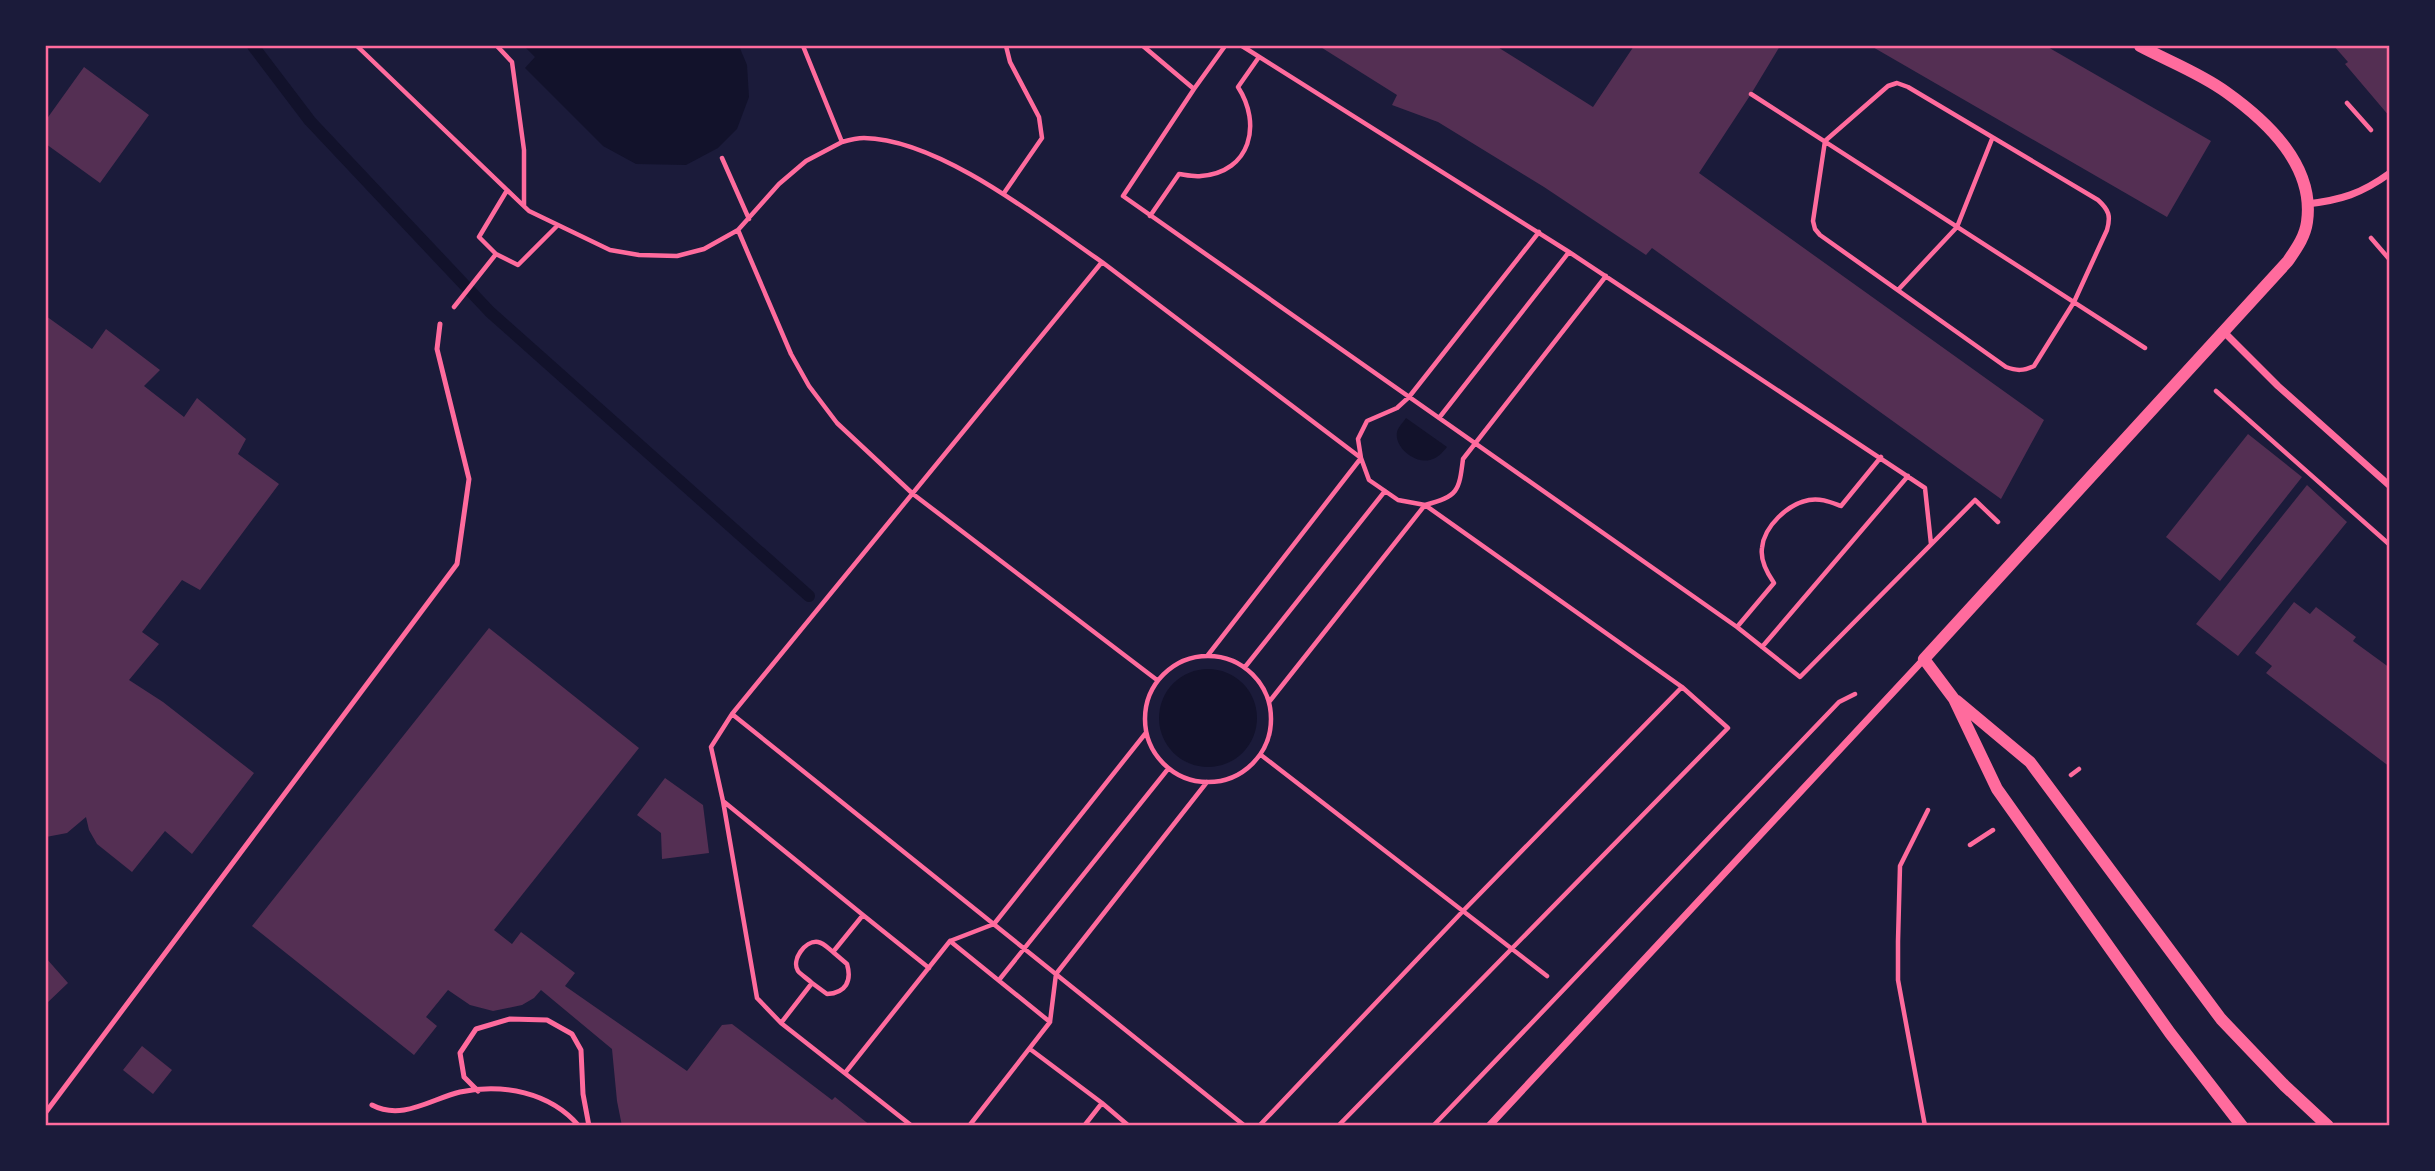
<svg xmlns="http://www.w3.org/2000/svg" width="2435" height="1171" viewBox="0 0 2435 1171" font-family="'PT Sans Narrow',sans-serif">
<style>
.water{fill:#12122b}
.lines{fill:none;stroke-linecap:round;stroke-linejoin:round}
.stream{stroke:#12122b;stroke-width:12}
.building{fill:#542f53}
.path{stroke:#ff6b9d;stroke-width:4.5}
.service{stroke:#ff6b9d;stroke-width:5}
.minor{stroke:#ff6b9d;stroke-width:7}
.tertiary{stroke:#ff6b9d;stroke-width:12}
.neatline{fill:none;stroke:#ff6b9d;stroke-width:2.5}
</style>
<rect width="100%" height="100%" fill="#1b1b3a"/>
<path class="water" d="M 524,46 L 739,46 L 747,65 L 749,97 L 737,129 L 718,148 L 686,165 L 636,164 L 603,146 L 525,68 L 535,57 Z
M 1406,418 L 1447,447 C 1442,453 1438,458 1430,460 C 1416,464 1394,448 1397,432 C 1398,427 1403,423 1406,418 Z
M1159 718a49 49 0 1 1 98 0a49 49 0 1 1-98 0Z"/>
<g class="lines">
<path class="stream" d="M 253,46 L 310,121 L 490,312 L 809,596"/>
</g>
<path class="building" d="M 1319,46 L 1496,46 L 1593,107 L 1634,46 L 1780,46 L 1751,94 L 1699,173 L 2044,420 L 2001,499 L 1652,248 L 1646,255 L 1544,187 L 1438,122 L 1392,105 L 1397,95 Z
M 1871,46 L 2046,46 L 2211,141 L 2167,217 Z
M 2334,46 L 2390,46 L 2390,117 L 2345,64 L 2348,62 Z
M 84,67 L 149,115 L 100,183 L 46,144 L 46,120 Z
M 46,316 L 92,349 L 106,329 L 160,370 L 144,386 L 184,417 L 197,398 L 246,439 L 238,454 L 279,484 L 200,590 L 182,580 L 142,632 L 159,644 L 129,680 L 163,702 L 254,773 L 192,854 L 165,831 L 132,872 L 97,844 L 89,830 L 86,817 L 67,833 L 46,837 Z
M 2248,434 L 2302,477 L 2220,581 L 2166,537 Z
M 2307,485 L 2347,522 L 2238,656 L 2196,624 Z
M 2294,602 L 2310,614 L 2316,607 L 2356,637 L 2353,641 L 2390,668 L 2390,767 L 2266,673 L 2272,666 L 2255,653 Z
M 489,628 L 639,748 L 494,930 L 512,944 L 521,932 L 575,973 L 565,986 L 687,1071 L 722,1025 L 732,1024 L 832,1100 L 835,1097 L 871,1126 L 622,1126 L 617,1101 L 612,1049 L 541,990 L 534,998 L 522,1005 L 493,1011 L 470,1005 L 448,990 L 426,1017 L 437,1026 L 414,1055 L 252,926 Z
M 665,778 L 703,805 L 709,853 L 662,859 L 661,833 L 637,815 Z
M 46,958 L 68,983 L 46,1004 Z
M 142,1046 L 172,1070 L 153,1094 L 123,1070 Z"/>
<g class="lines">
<path class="path" d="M 357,46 L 529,211 L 610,250 L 639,255 L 677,256 L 704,249 L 738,230 L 779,184 L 806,161 L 842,142 L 803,46
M 497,46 L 512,62 L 524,150 L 524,205
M 1143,46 L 1194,89 L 1225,46
M 1242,46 L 1569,252 L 1925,488 L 1931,544
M 1897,83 L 1908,87 L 2098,200 C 2109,210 2111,216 2107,230 L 2074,302 L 2034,366 C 2023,371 2017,371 2006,367 L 1820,235 L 1815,229 L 1813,221 L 1825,141 L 1888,86 Z
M 1194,89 L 1123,196 L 1737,627 L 1774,583 C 1767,573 1760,561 1762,548 C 1764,526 1788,504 1809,500 C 1821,498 1830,502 1841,506 L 1881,457
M 1751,94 L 2145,348
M 2347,103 L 2371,130
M 842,142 C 849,140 857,138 864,138 C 939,139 1041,220 1102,262
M 722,158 L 749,219
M 506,192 L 479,237 L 496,254 L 518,265 L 557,226
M 1004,193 L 1042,138 L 1039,117 L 1010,62 L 1006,46
M 1150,216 L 1179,174 C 1186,175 1194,177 1201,176 C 1251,172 1262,124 1238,87 L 1259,57
M 738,230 L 791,354 L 809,386 L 837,423 L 913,494 L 1157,680
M 2371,238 L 2390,260
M 1898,290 L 1957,227 L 1992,139
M 454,307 L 496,254
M 2216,391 L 2390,545
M 1439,418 L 1569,252
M 1737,627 L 1800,677 L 1975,500 L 1998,522
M 1762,647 L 1908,476
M 1208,655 L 1361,458 L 1358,439 L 1367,421 L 1397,408 L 1409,397 L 1539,232
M1145 719a63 63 0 1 1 126 0a63 63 0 1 1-126 0Z
M 1245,667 L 1385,491
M 1269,702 L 1425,505 C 1458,496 1459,492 1463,459 L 1606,276
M 732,714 L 711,747 L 723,801 L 757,998 L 781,1023 L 912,1126
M 1261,755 L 1547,976
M 2071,775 L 2079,769
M 723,801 L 863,915 L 833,952 C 829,949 824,943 818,942 C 805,940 791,960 798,971 C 801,975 808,979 812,983 L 781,1023
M 1970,845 L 1993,830
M 863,915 L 929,968
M 950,941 L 994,924 L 1145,734
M 999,980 L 1168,769
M 812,983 L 827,994 C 846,993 852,981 847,964 L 833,952
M 1050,1022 L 1056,974 L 1207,782
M 1030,1049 L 1102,1103 L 1084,1126
M 845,1073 L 950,941 L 1050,1022 L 969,1126
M 1102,1103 L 1129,1126
M 1245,1126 L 732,714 L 1102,262 L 1361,458 L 1369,480 L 1398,500 L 1425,505 L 1682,687 L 1463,911 L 1259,1126
M 1338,1126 L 1728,728 L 1682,687
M 1433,1126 L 1839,702 L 1855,694
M 1925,1126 L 1898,980 L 1898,941 L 1900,866 L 1928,810"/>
<path class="service" d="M 478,1091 L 464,1077 L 460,1053 L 476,1029 L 510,1019 L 547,1020 L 572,1034 L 581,1050 L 583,1094 L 589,1126
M 372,1105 C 402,1121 431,1099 460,1092 C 502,1083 550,1092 579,1126
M 46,1112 L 457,564 L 469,479 L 437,349 L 440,324"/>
<path class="minor" d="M 2307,204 C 2341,200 2361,194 2390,173
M 2223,331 L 2278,386 L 2390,486
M 1489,1126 L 1924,659"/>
<path class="tertiary" d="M 2140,46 C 2168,61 2200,73 2226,92 C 2268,122 2315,166 2307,222 C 2305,237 2296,249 2288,261 L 1924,659 L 1954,699 L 1997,789 L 2170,1033 L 2242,1126
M 1957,701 L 2030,762 L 2221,1019 L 2285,1086 L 2328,1126"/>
</g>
<rect width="2435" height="1171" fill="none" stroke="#1b1b3a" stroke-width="94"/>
<rect x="47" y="47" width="2341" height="1077" class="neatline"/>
</svg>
